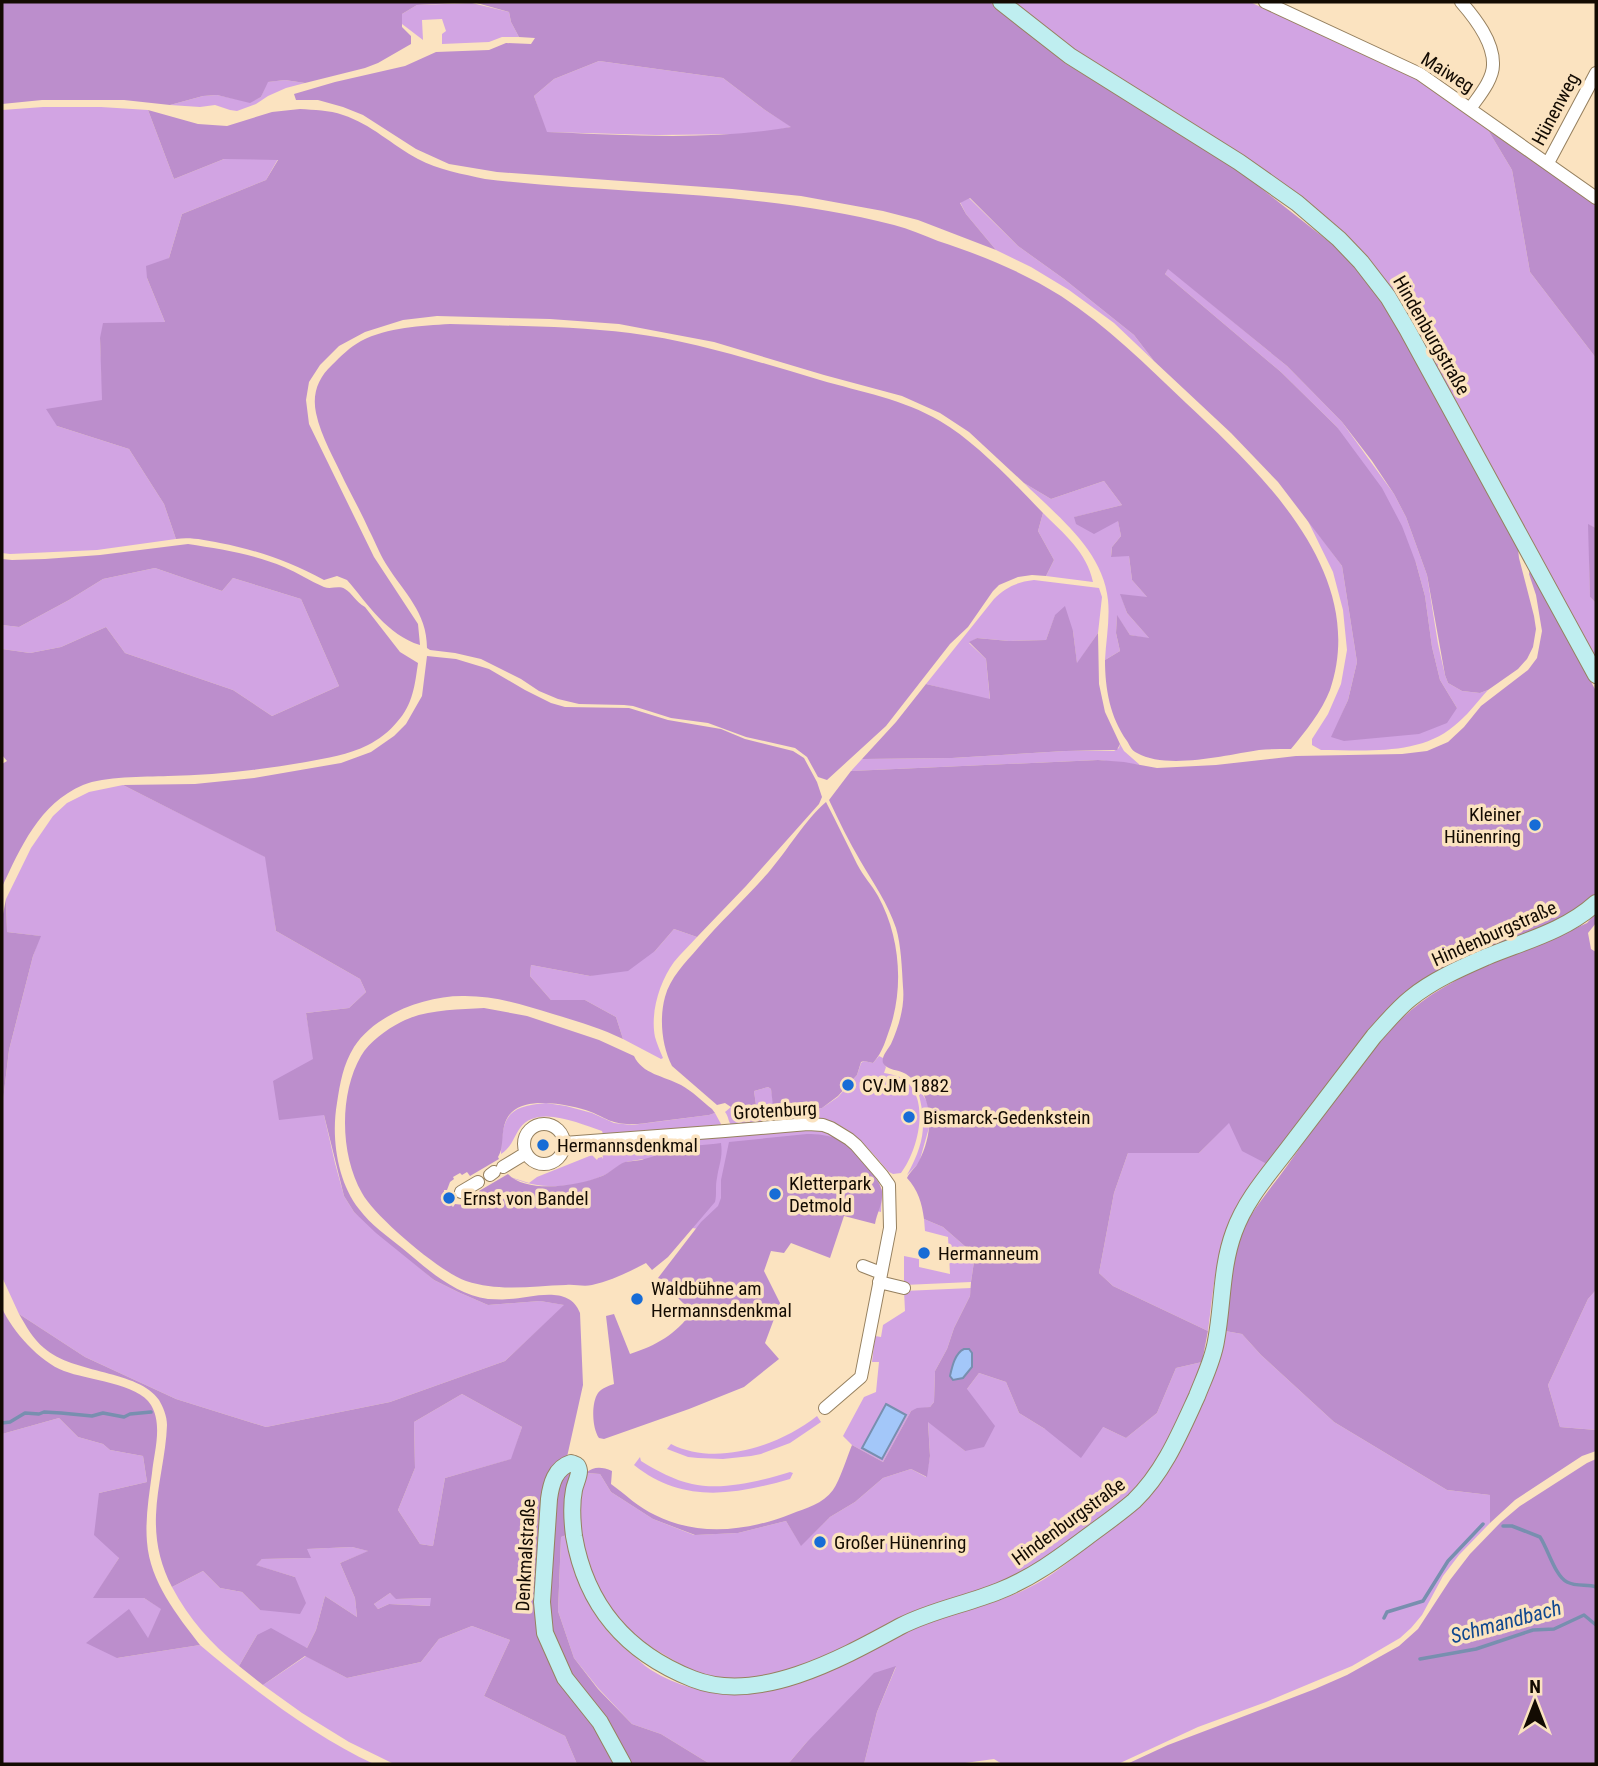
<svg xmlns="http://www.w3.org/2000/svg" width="1598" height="1766" viewBox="0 0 1598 1766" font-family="'Roboto Condensed',sans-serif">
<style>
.green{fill:#d2a4e3}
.forest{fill:#bc8ecc;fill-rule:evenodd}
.water{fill:#a3c7f9;stroke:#788faf;stroke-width:2}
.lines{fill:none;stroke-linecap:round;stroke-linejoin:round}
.stream{stroke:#788faf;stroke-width:3.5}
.street-casing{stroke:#96805f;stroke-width:14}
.secondary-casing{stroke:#96805f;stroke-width:18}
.street{stroke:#fff;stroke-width:12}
.secondary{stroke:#bfeef0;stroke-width:16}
.poi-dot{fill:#176cd6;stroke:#fbe3c0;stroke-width:2.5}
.labels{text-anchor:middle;stroke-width:7;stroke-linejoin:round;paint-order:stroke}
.street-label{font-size:19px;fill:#130b02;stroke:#fbe3c0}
.poi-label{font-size:19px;fill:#130b02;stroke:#fbe3c0;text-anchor:start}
.water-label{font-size:21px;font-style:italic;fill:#10488f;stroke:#fbe3c0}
</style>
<rect width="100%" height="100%" fill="#fbe3c0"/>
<path class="green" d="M 1014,2 L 1250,2 L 1416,79 L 1488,130 L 1512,170 L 1530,272 L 1596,358 L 1596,528 L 1589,525 L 1590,597 L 1596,603 L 1596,665 L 1394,292 L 1244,157 L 1076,51 Z
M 472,3 L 509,12 L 511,22 L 519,37 L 502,37 L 489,42 L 442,44 L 442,34 L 446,31 L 442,19 L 422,20 L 423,40 L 402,24 L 402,14 L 417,5 Z
M 599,61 L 723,78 L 765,110 L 792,127 L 756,134 L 656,135 L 546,132 L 534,96 L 554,79 Z
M 285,80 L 305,83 L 286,88 L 268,96 L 256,104 L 237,111 L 230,110 L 215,105 L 200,107 L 170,105 L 203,96 L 217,95 L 250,102 L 261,97 L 267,82 Z
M 43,107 L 101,107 L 148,110 L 174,179 L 224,159 L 278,159 L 266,180 L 182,214 L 169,258 L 147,278 L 165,322 L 100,338 L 103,401 L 57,426 L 129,449 L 164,504 L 176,539 L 97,550 L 10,554 L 2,553 L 2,110 Z
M 969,198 L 1018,246 L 1064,279 L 1134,335 L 1154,361 L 1114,323 L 1069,290 L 1031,267 L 996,250 L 966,214 L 960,202 Z
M 1168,268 L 1287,366 L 1342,422 L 1394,494 L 1406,517 L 1427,575 L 1438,644 L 1445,675 L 1448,683 L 1462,691 L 1480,693 L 1488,690 C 1477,702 1467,716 1454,726 C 1419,756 1364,750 1321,750 L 1312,745 L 1312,739 L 1328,714 L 1341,684 L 1347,650 L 1343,610 L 1333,572 L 1307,519 L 1342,566 L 1357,662 L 1348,700 L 1332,737 L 1457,708 L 1440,680 L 1432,647 L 1425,596 L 1416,563 L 1337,427 L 1281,372 L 1165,274 Z
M 1104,481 L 1122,505 L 1075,517 L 1118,520 L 1121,536 L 1112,547 L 1111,556 L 1129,556 L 1132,580 L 1148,598 L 1121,595 L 1127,613 L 1150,639 L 1130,635 L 1117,616 L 1116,633 L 1120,651 L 1105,660 C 1106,640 1110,620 1108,600 C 1103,550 1057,516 1024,483 L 1051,499 Z
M 1043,513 C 1063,533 1087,552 1093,582 L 1046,576 L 1054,560 L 1038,531 Z
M 155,568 L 222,591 L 233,578 L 301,599 L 339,686 L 272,716 L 233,690 L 125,653 L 106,627 L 61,647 L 30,653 L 2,649 L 2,625 L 19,627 L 69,600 L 103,579 Z
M 1034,580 L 1099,588 L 1102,597 L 1098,633 L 1077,664 L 1073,631 L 1055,616 L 1046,640 L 1009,641 L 977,638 L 969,643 L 986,659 L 990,700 L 926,684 L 994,599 C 1006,587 1017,582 1034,580 Z
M 1120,744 L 1124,751 L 1140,765 L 1098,760 L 851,771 L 862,759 L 952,758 L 1065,751 L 1114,751 L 1119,748 Z
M 123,785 L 266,857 L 276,931 L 360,979 L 366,992 L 349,1008 L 306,1013 L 324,1115 L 335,1163 L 344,1196 L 354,1212 L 434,1280 L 458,1292 L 488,1305 L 540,1301 L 565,1305 L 505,1361 L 390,1402 L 266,1427 L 176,1399 L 85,1357 L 19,1314 L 2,1277 L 2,1109 L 9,1050 L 33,956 L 40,936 L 7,932 L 6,899 L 31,848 L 53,816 L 67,803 L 89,792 Z
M 674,929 L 697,937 C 690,945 681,953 674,962 C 660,981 650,1012 655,1037 C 657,1044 660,1051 663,1058 L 661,1059 L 623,1039 L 616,1017 L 585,1000 L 551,1000 L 530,976 L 531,965 L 590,976 L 655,951 Z
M 879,1056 L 883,1058 L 884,1064 L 886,1067 L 884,1073 C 890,1074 895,1075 900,1077 C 933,1095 918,1151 901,1173 L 893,1174 L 889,1172 C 870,1151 852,1125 823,1120 L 774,1122 L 772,1119 L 768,1117 L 765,1118 L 762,1123 L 732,1126 C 728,1122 729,1117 725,1112 L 731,1107 L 756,1105 L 754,1091 L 768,1087 L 771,1089 L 774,1106 L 793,1106 L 804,1110 L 822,1108 L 838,1097 L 857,1075 L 861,1063 L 864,1061 L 873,1063 Z
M 916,1084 L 929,1105 L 930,1124 L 919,1163 L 907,1175 C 926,1140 927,1122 916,1084 Z
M 546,1103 L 566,1106 L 592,1113 L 614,1123 L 632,1125 L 709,1115 L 715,1113 L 721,1124 L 720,1127 L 603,1134 L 602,1131 C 580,1124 538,1104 520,1128 C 513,1138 512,1147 501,1154 C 502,1116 508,1106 546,1103 Z
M 1229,1122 L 1267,1164 C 1256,1182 1241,1200 1232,1219 C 1215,1254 1213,1293 1208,1331 L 1113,1286 L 1099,1273 L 1114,1193 L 1128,1153 L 1199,1153 Z
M 808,1128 L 829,1133 L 851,1149 L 879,1183 L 882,1191 L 881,1212 L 842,1203 L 790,1241 L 692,1228 L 643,1159 C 638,1160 631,1161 626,1162 C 618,1165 611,1173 602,1176 C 573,1189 539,1190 510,1177 L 529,1183 L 537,1177 L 592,1155 L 597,1160 L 598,1158 L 602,1157 L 603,1159 L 602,1151 L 607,1146 Z
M 924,1219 L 943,1227 L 975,1255 L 971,1282 L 904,1285 L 904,1256 L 919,1259 L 919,1267 L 950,1274 L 948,1237 L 925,1231 Z
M 971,1288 L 970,1296 L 954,1328 L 947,1349 L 935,1371 L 934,1402 L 930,1407 L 911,1411 L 883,1462 L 852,1445 L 843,1436 L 864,1397 L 876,1392 L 879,1362 L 872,1362 L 875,1336 L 881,1337 L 883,1325 L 905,1311 L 904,1291 Z
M 1596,1290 L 1596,1430 L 1560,1427 L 1548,1385 L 1588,1299 Z
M 1225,1331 L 1242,1334 L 1261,1355 L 1334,1422 L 1447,1490 L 1490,1495 L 1490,1523 L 1459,1555 L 1443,1576 L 1422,1615 L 1411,1628 L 1400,1638 L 1352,1666 L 1266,1702 L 1198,1727 L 1118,1764 L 1002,1764 L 994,1759 L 958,1764 L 864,1764 L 877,1712 L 896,1667 L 806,1743 L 788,1764 L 710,1764 L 661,1734 L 632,1724 L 598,1688 L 574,1658 L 558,1611 L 561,1537 L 569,1534 C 575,1585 591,1620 630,1653 C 637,1658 643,1665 651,1670 C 712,1708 781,1694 843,1665 C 869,1654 892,1637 918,1626 C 954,1612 993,1606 1028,1588 C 1049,1578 1067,1563 1085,1549 C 1114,1527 1142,1508 1163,1478 Z
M 1202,1362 L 1184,1409 L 1153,1473 L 1121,1507 L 1017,1577 L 833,1655 L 797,1668 L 764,1676 L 741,1679 L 715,1677 L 690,1670 L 646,1644 L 625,1627 L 613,1613 L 602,1594 L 591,1573 L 585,1556 L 581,1533 L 579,1511 L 581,1491 L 586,1473 L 600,1474 L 611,1492 L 653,1519 L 694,1535 L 738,1533 L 786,1521 L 801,1545 L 830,1517 L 855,1502 L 883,1478 L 911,1469 L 926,1477 L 930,1456 L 928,1421 L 965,1451 L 967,1389 L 979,1373 L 1006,1382 L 1019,1413 L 1045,1429 L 1103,1427 L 1126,1438 L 1157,1413 L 1176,1368 Z
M 462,1394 L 522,1427 L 512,1459 L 445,1478 L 433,1546 L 420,1544 L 398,1510 L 415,1468 L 414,1422 Z
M 817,1416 L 821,1422 L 790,1443 L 761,1454 L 751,1456 L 723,1459 L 698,1458 L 688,1457 L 667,1449 L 671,1444 C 716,1467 779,1446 817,1416 Z
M 59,1418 L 78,1437 L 103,1444 L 110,1450 L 143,1456 L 147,1482 L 99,1493 L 119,1558 L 94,1598 L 144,1598 L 162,1609 L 148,1639 L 117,1658 L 200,1645 C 251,1688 314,1736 374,1764 L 2,1764 L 2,1434 Z
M 640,1457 L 641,1461 C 657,1471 674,1480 692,1484 C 722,1491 761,1481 790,1472 L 793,1473 L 790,1479 C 734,1495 683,1504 634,1465 Z
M 352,1547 L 369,1551 L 340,1563 L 355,1598 L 357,1617 L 325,1596 L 316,1630 L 307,1648 L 257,1635 L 239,1666 C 211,1644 189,1619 172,1587 L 203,1571 L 220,1588 L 242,1592 L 260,1610 L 295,1577 L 255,1565 L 262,1559 L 310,1558 L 306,1549 Z
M 390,1593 L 397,1599 L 431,1598 L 431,1606 L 389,1604 L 378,1609 L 374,1604 Z
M 472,1626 L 510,1640 L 484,1696 L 565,1736 L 577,1764 L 394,1764 L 349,1742 L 302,1713 L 263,1685 L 306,1656 L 347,1678 L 421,1662 L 439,1639 Z"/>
<path class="forest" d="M 2,2 L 990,2 L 1065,63 L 1234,167 L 1332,244 L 1353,265 L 1376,294 L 1399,330 L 1518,549 L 1519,558 L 1534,616 L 1536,629 L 1533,647 L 1527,659 L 1518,669 L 1488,690 L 1480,693 L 1462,691 L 1448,683 L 1445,675 L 1427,575 L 1406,517 L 1394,494 L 1372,461 L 1342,422 L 1287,366 L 1168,269 L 1165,274 L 1281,372 L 1337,427 L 1382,488 L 1402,526 L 1416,563 L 1425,596 L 1432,647 L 1440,680 L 1457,708 L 1447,723 L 1419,734 L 1344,741 L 1331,737 L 1348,700 L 1357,662 L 1342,566 L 1278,482 L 1231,433 L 1154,361 L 1134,335 L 1064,279 L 1018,246 L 970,198 L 960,203 L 966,214 L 996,250 L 918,220 L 883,211 L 801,196 L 732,189 L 497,172 L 449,164 L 416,149 L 363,115 L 343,107 L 318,100 L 296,100 L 294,94 L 335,82 L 405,66 L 436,52 L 489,50 L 506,43 L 531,44 L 535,38 L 519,37 L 511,22 L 509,12 L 473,2 L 417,5 L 402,14 L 402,27 L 411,36 L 411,44 L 378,63 L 365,68 L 305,83 L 285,80 L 268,82 L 261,97 L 250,103 L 217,95 L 203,96 L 170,105 L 124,100 L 42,100 L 2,104 ZM 599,61 L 723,78 L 765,110 L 791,127 C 713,141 626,135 547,132 L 534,96 L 554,79 Z
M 300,109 C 314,110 329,110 343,115 C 371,124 392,145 418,159 C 438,170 463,174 485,179 C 622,195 760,190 894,225 C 909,229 923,235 938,241 C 981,255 1023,272 1061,296 C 1107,326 1146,365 1186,403 C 1262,474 1369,574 1330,690 C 1322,711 1305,732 1291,749 C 1280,749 1269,749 1259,750 C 1226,755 1167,770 1137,753 C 1132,751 1130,746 1127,741 C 1110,717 1105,689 1105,660 L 1120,651 L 1116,633 L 1117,615 L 1130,635 L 1149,638 L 1127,613 L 1120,594 L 1147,597 L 1132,580 L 1129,556 L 1111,557 L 1112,547 L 1121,536 L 1118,521 L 1094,534 L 1076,524 L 1074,517 L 1122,505 L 1104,481 L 1051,499 L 1024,483 L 969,432 L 940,413 L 902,396 L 824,375 L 714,342 L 619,324 L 550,319 L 437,316 L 403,320 L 365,332 L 339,346 L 320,365 L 309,382 L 306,400 L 309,424 L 374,557 L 418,624 L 420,645 C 387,635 368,604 347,580 L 337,576 L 324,580 C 291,562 257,550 220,543 C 204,540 191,537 176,539 L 164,504 L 129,449 L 57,426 L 46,409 L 102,400 L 100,338 L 103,323 L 165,322 L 147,278 L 146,266 L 169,258 L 182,214 L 266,180 L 278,160 L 224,159 L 174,179 L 148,110 L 198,124 L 227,126 L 272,112 Z
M 1488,130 L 1596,205 L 1596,358 L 1530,272 L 1512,170 Z
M 450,324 C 510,326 571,326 630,333 C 695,341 758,362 820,380 C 861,392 903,399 940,421 C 976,442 1014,483 1043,513 L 1038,531 L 1054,560 L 1046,576 L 1032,575 L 1018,577 L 999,585 L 993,591 L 968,627 L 950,644 L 886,726 L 827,780 L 818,777 L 807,757 L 795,748 L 746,737 L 708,723 L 671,718 L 633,706 L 624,705 L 579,704 L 558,699 L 539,691 L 521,679 L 481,659 L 455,653 L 430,650 L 427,648 C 427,612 404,593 386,564 C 379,553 375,541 369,530 C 362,514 353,498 345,482 C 335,460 321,437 316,413 C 312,394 318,378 332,365 C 341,356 350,347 361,341 C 388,327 421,326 450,324 Z
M 1588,524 L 1596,528 L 1596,603 L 1590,597 Z
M 188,544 C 220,549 254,554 284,567 C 298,573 310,581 324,587 C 331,590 338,585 345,589 C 352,593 356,602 365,607 L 400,652 L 418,663 C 415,684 413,705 397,722 C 390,731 378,740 368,745 C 348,755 327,758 306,762 C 260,770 214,775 168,776 C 143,777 105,776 83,785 C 39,804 21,847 2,887 L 2,764 L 7,761 L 2,755 L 2,649 L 30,653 L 61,647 L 106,627 L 125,653 L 233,690 L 272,716 L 339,686 L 301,599 L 233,578 L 222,591 L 155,568 L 103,579 L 69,600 L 19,627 L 2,625 L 2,559 L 12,560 L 45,559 L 100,555 Z
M 1530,569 L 1596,691 L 1596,895 L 1582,909 L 1442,971 L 1267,1164 L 1242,1151 L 1229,1123 L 1199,1153 L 1128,1153 L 1114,1193 L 1099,1273 L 1113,1286 L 1208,1331 L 1202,1362 L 1176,1368 L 1157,1413 L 1126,1438 L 1103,1427 L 1081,1458 L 1045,1429 L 1019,1413 L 1006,1382 L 979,1373 L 967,1389 L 995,1426 L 984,1447 L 965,1451 L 928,1422 L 930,1456 L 927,1477 L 911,1469 L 883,1478 L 855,1502 L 830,1517 L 801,1546 L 786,1521 L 738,1533 L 695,1535 L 653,1519 L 611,1492 L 600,1474 L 586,1473 C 594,1466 602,1467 612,1471 L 611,1484 C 625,1494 639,1508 655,1515 C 698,1537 748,1531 791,1514 C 806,1508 823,1504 833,1490 C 840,1480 847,1457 852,1445 L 883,1462 L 911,1411 L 917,1408 L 930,1407 L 934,1402 L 935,1371 L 947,1349 L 954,1328 L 970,1296 L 971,1282 L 975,1255 L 943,1227 L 924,1219 C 922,1203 918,1190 907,1178 C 910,1171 916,1168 919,1161 C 934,1132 935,1094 906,1074 C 900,1070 886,1070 883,1063 C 881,1057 888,1049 891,1044 C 899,1026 905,1006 903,987 C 902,969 901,944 896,928 C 888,904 874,884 861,862 C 849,842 839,821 829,800 L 851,771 L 1098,760 L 1124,762 L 1157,768 L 1216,765 L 1296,756 L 1402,754 L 1427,751 L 1448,742 L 1464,727 L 1481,706 L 1528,670 L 1537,658 L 1542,631 L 1536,595 L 1529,574 Z
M 1065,606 L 1073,631 L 1077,663 L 1098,633 L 1099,684 L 1105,712 L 1120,744 L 1117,750 L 1065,751 L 952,758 L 862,759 L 896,722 L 926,684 L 990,699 L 986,659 L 969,642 L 977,638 L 1009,641 L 1046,640 L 1055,615 Z
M 427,656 L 456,659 L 489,669 L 525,690 L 551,703 L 565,707 L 629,708 L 668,720 L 721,729 L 745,739 L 793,751 L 804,758 L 817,782 L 822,797 L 819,804 L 746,886 L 697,937 L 674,929 L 655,951 L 628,971 L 590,976 L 531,965 L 530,976 L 551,1000 L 585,1000 L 616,1017 L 623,1039 C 600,1028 577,1021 553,1014 C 524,1005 496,996 465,996 C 427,995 375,1014 354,1047 C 343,1065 340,1083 337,1103 C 331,1137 337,1181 359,1209 C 371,1225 387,1236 402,1248 C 426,1268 455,1295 488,1299 C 495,1299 502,1300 509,1299 C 532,1298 569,1284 580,1313 L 583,1385 L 567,1457 L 557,1466 L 536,1600 L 592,1716 L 617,1764 L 577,1764 L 565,1736 L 484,1696 L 510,1640 L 472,1626 L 439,1639 L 421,1662 L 347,1678 L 305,1656 L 263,1685 L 239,1666 L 257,1635 L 271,1628 L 307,1648 L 316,1630 L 325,1596 L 357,1617 L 355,1598 L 340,1563 L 368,1551 L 352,1547 L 307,1549 L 311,1558 L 262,1559 L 256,1565 L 295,1577 L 306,1603 L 300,1614 L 260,1610 L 242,1592 L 220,1588 L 203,1571 L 172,1587 C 160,1564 155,1541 156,1515 C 157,1485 166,1455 167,1425 C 167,1416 163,1407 159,1400 C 139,1370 73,1374 44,1348 C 33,1339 26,1326 19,1314 L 85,1357 L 176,1399 L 266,1427 L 390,1402 L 505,1361 L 564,1305 L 540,1301 L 488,1305 L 458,1292 L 434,1280 L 376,1233 L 354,1212 L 344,1196 L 324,1115 L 279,1120 L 273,1081 L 313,1059 L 306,1013 L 349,1008 L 366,992 L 360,979 L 276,931 L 265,857 L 123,785 L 195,784 L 254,778 L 341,763 L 371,752 L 394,736 L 406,724 L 422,696 ZM 462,1394 L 522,1427 L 511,1459 L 445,1478 L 433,1546 L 420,1544 L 398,1510 L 415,1468 L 414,1422 ZM 390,1593 L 396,1599 L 431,1598 L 430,1606 L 389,1604 L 378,1609 L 374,1604 Z
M 826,802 C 837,823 847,844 857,864 C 863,876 872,885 878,896 C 899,934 904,983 891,1025 C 886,1039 883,1052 873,1063 L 864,1061 L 861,1062 L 857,1075 L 838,1096 L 822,1108 L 804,1110 L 793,1106 L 773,1106 L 771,1089 L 768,1087 L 754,1091 L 756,1105 L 731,1107 L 725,1103 L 717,1105 L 672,1066 C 662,1046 659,1019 665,997 C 670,978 685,963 698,948 C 720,922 745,899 768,873 C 787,851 805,820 826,802 Z
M 6,899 L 7,932 L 41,936 L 33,956 L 9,1050 L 2,1109 L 2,919 Z
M 1596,913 L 1596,923 L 1588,933 L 1591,949 L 1596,952 L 1596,1290 L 1588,1299 L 1548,1385 L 1560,1427 L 1596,1430 L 1596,1451 L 1582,1456 L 1515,1500 L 1490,1523 L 1490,1495 L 1447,1490 L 1334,1422 L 1261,1355 L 1242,1334 L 1225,1331 C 1228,1303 1229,1274 1236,1247 C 1245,1217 1269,1191 1287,1166 C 1310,1133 1334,1100 1359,1068 C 1378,1044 1396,1021 1420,1003 C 1468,967 1533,949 1587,923 Z
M 484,1008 L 527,1016 L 599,1040 L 634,1056 C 642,1074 664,1076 681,1085 C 692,1091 702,1101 712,1109 L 715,1113 L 709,1115 C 691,1117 672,1120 654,1122 C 645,1123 636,1125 627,1124 C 610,1123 606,1118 591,1112 C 572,1105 529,1096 512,1112 C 498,1125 506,1146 498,1157 L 499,1159 L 470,1176 L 467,1172 L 462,1175 L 460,1173 L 453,1177 L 454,1179 L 450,1182 L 447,1190 L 444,1190 L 444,1192 L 447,1192 L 447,1194 L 444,1196 L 445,1198 L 449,1197 L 450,1199 L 447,1202 L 449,1204 L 452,1202 L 453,1203 L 452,1206 L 453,1207 L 455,1204 L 464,1205 L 469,1203 L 470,1205 L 477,1201 L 476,1199 L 481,1196 L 479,1191 L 508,1174 C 527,1194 578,1186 602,1176 C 610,1173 617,1165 625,1162 C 630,1161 636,1161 641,1160 C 654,1157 666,1151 678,1148 C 692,1145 707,1145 721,1143 C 723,1158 719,1164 717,1178 C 715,1186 717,1194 715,1202 L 668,1257 L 652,1270 L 646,1263 C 629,1272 611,1281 592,1285 C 583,1287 575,1284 566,1285 C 531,1286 501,1292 466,1281 C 440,1272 375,1217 362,1193 C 340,1155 339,1094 361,1056 C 369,1042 387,1029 401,1022 C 426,1009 457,1010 484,1008 Z
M 807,1134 C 817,1134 830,1135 840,1140 C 851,1146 881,1179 882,1192 C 883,1205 877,1212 875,1224 L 844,1216 L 830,1258 L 791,1243 L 784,1253 L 771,1251 L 764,1271 L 780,1303 L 765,1343 L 779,1359 L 744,1387 L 689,1409 L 604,1439 L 599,1438 C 592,1428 591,1403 598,1393 C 602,1388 608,1386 614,1384 L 606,1316 L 614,1314 L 630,1354 C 657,1345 675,1335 692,1312 L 658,1278 L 701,1222 L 718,1206 L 721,1198 L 721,1180 L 729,1142 Z
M 2,1308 C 12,1331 40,1362 64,1371 C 87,1380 138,1383 151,1405 C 163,1425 154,1452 152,1473 C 149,1496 145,1519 147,1542 C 150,1582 177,1615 200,1645 L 117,1658 L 86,1643 L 129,1609 L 148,1638 L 161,1609 L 144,1598 L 93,1598 L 119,1558 L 94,1535 L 99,1493 L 147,1482 L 143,1456 L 110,1450 L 103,1444 L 78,1437 L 59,1418 L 2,1434 Z
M 1596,1459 L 1596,1764 L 1127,1764 L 1168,1745 L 1315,1689 L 1347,1675 L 1399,1646 L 1418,1629 L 1450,1580 L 1470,1554 L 1501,1522 L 1520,1506 L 1587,1463 Z
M 569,1470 L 572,1472 L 569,1534 L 561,1537 L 558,1611 L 574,1658 L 598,1689 L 632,1724 L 661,1734 L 710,1764 L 630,1764 L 567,1675 L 547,1622 L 557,1487 Z
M 896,1666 L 877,1712 L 864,1764 L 788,1764 L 806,1743 L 874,1673 Z"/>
<path class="water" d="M 964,1349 L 969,1349 L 972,1353 L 972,1367 L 963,1378 L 953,1380 L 950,1376 C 952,1367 955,1353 964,1349 Z
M 886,1404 L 906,1415 L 882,1459 L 862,1448 Z"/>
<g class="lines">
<path class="stream" d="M 2,1423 L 10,1422 L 25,1413 L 39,1414 L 44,1412 L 61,1413 L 92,1416 L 103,1413 L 124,1417 L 130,1414 L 151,1412
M 1503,1526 L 1512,1526 L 1540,1537 C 1548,1549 1555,1576 1567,1582 C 1577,1587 1587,1584 1596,1587
M 1384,1618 L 1387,1612 L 1423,1601 L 1448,1561 L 1483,1524
M 1420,1659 L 1476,1649 L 1533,1630 L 1554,1629 L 1584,1615 L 1596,1625"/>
<g class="street-casing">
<path id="street" d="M 1265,2 L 1420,74 L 1596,198
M 1461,2 C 1475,18 1494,42 1493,65 C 1493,80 1478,97 1470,109
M 1548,163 L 1596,73
M524 1144a20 20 0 1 1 40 0a20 20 0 1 1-40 0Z
M 564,1143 L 725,1131 L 808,1124 L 823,1125 L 831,1128 L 849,1139 L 856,1145 L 882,1175 L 889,1185 L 890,1228 L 861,1377 L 825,1408
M 503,1167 L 526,1153
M 490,1175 L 494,1172
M 461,1192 L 478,1182
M 863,1266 L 881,1273
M 879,1282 L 904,1288"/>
</g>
<g class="secondary-casing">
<path id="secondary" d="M 1001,2 L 1070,56 L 1239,162 L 1297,203 L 1339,239 L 1361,262 L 1388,297 L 1407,329 L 1596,675
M 623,1764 L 600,1722 L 565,1678 L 545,1633 L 542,1602 L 549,1499 C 551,1484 555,1468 571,1463 C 576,1465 578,1464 579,1471 C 579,1477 575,1484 574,1490 C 571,1505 572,1520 574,1536 C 586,1606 627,1653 693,1679 C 759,1705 844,1657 901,1626 C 932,1610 967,1604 999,1591 C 1032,1578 1059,1558 1087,1537 C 1103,1525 1119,1514 1134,1501 C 1164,1472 1180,1433 1197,1396 C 1204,1378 1213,1360 1216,1341 C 1223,1304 1221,1267 1234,1232 C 1245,1201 1267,1176 1287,1150 C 1316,1112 1345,1074 1374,1036 C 1386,1023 1397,1009 1411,998 C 1433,980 1461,968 1486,957 C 1525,941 1565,931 1596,903"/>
</g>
<use href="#street" class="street"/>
<use href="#secondary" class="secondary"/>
</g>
<g class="poi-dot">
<circle cx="1535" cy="825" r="7"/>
<circle cx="848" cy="1085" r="7"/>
<circle cx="909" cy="1117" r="7"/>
<circle cx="543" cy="1145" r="7"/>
<circle cx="775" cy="1194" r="7"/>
<circle cx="449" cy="1198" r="7"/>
<circle cx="924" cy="1253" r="7"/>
<circle cx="637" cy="1299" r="7"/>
<circle cx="820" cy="1542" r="7"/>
</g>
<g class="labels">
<g class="street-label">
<text transform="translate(1448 72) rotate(32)" y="7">Maiweg</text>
<text transform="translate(1555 109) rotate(-62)" y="7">Hünenweg</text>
<text transform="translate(1432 335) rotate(60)" y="7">Hindenburgstraße</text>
<text transform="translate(1494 933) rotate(-24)" y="7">Hindenburgstraße</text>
<text transform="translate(775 1110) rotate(-3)" y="7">Grotenburg</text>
<text transform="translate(1068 1521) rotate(-36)" y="7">Hindenburgstraße</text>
<text transform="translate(525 1555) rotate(-87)" y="7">Denkmalstraße</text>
</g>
<g class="poi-label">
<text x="1521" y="821" text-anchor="end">Kleiner<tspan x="1521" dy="22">Hünenring</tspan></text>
<text x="862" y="1092">CVJM 1882</text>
<text x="923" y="1124">Bismarck-Gedenkstein</text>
<text x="557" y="1152">Hermannsdenkmal</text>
<text x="789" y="1190">Kletterpark<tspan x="789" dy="22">Detmold</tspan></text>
<text x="463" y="1205">Ernst von Bandel</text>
<text x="938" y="1260">Hermanneum</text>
<text x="651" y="1295">Waldbühne am<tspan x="651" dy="22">Hermannsdenkmal</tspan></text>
<text x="834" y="1549">Großer Hünenring</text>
</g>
<g class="water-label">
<text transform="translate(1506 1622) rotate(-15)" y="7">Schmandbach</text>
</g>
</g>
<rect width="1598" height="1766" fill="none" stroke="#130b02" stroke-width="7"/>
<g transform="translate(1535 1703)" stroke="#fbe3c0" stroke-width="5" paint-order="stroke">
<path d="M0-5L12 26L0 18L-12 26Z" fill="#130b02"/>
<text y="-10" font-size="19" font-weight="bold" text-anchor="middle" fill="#130b02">N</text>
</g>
</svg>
